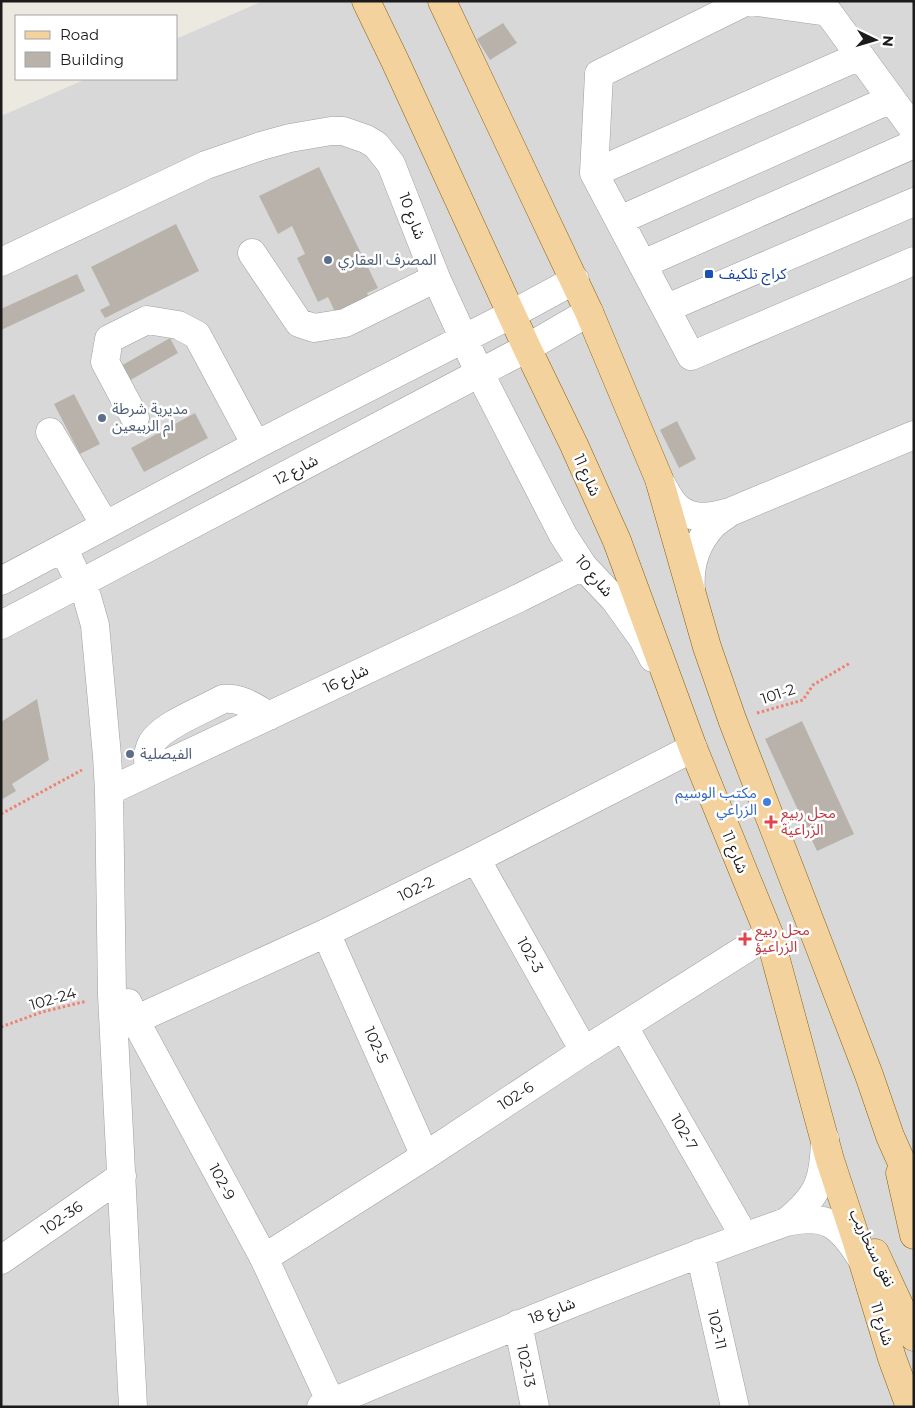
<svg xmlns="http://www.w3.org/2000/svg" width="915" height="1408" viewBox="0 0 915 1408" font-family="Montserrat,'Noto Sans Arabic',sans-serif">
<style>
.residential{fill:#d9d8d8}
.building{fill:#b8b2ab}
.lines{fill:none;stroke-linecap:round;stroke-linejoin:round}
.minor-casing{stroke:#9f9f9f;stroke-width:29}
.major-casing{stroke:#87620b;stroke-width:29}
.path{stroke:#ee8170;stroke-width:3;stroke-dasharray:2.5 2.5;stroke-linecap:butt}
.minor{stroke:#fff;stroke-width:28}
.major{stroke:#f4d29e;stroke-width:28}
.service-dot{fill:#5c6f8a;stroke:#fff;stroke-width:2}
.transit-dot{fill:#1a4fb4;stroke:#fff;stroke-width:2}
.shop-dot{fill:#3f7fe0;stroke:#fff;stroke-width:2}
.health-dot{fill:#e0444e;stroke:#fff;stroke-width:2}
.labels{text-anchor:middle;stroke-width:5;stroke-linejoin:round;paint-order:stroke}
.street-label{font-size:15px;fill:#1b1b1b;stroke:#fff}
.service-label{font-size:15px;fill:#4e5e75;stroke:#fff;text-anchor:start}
.transit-label{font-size:15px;fill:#164399;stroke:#fff;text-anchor:start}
.shop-label{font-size:15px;fill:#366cbe;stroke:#fff;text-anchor:end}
.health-label{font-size:15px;fill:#be3a42;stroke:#fff;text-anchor:start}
</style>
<rect width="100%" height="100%" fill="#ece9e1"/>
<path class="residential" d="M 263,1 L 914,1 L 914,1407 L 1,1407 L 1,116 L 86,79 L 176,79 L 176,39 Z"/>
<path class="building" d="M 503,23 L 517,43 L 490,60 L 477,39 Z
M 319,167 L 378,288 L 367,293 L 370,300 L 337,316 L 328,297 L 318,302 L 297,258 L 305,254 L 292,226 L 278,234 L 259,196 Z
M 176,224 L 199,271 L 105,318 L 100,310 L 110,305 L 91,267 Z
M 77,274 L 85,291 L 1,330 L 1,309 Z
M 170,338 L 178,353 L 127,382 L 119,367 Z
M 74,394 L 100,444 L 80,454 L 54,404 Z
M 195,413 L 208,438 L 144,472 L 131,448 Z
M 677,421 L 696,459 L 679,468 L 660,430 Z
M 37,699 L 49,760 L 12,784 L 16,791 L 1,800 L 1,722 Z
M 802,721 L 854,834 L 817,851 L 765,739 Z"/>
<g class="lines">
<g class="minor-casing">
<path id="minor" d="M 747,1 L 599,74 L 594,173 L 691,356 L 914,261
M 750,1 L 828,12 L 914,130
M 594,173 L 860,56
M 620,220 L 891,99
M 252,253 L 299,323 L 314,328 L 345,323 L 436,278
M 1,262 L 206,165 L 261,146 L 290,138 L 331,131 L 343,131 L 366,139 L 376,145 L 391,164 L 436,278 L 479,372 L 563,535 L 583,566 L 615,600 L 643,639 L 653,658
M 643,264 L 914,144
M 667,308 L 914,202
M 135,418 L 105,362 L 109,339 L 147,320 L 178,325 L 197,335 L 256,445
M 50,432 L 105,525
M 660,482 C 665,489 670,502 678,508 C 694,521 712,517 730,512 L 914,435
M 63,548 L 87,597 L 95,625 L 107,756 L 109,791 L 112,995 L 133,1407
M 1,581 L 256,445 L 512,314 L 575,280
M 691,590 C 689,566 695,545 711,527 C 716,521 724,517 730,512
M 1,625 L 527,348 L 589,312
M 149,772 C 148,762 147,754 151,745 C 158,727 205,709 223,699 C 241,697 254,707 269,716
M 109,791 L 519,598 L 583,566
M 476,859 L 584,1051
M 326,933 L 425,1156
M 128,1003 L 135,1020 L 264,1258 L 333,1407
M 135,1020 L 326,933 L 476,859 L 693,748
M 624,1027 L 744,1236
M 786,1222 C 819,1196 824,1180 825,1139
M 700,1253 L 735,1407
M 264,1258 L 425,1156 L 584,1051 L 769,934
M 1,1260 L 122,1176
M 518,1324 L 535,1407
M 321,1407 C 474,1342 629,1278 786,1222 C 826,1213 840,1224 861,1258"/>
</g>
<g class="major-casing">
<path id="major" d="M 366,1 L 395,61 L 527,348 L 574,445 L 617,541 L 693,748 L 769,934 L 830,1160 L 856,1239 L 892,1358 L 910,1407
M 442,1 L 589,312 L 659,479 L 707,647 L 732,719 L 869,1075 L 890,1136 L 914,1190
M 900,1173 L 914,1235
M 875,1253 L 914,1337"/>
</g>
<path class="path" d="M 757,713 L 803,700 L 813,685 L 850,663
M 1,814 L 82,770
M 1,1027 L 42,1012 L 87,1001"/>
<use href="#minor" class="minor"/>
<use href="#major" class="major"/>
</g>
<g class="service-dot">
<circle cx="328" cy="260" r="5"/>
<circle cx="102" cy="418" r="5"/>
<circle cx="130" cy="754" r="5"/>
</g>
<rect class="transit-dot" x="704" y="269" width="10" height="10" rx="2.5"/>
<circle class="shop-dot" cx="767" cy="802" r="5"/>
<g class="health-dot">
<path d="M768.5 814.5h5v5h5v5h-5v5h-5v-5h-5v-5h5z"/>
<path d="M742.5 931.5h5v5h5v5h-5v5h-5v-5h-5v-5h5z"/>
</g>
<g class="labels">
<g class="street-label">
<text transform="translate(412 216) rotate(69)" y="5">شارع 10</text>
<text transform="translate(296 470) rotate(-28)" y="5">شارع 12</text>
<text transform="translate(587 475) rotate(66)" y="5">شارع 11</text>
<text transform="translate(594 576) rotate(50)" y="5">شارع 10</text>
<text transform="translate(346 679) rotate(-25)" y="5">شارع 16</text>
<text transform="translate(778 694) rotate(-18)" y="5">101-2</text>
<text transform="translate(735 852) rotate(68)" y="5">شارع 11</text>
<text transform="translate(416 889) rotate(-26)" y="5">102-2</text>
<text transform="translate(530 955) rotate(61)" y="5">102-3</text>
<text transform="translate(53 999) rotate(-16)" y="5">102-24</text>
<text transform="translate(376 1045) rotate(66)" y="5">102-5</text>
<text transform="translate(516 1096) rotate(-33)" y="5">102-6</text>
<text transform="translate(684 1132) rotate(60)" y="5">102-7</text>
<text transform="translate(222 1182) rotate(62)" y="5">102-9</text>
<text transform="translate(62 1218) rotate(-35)" y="5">102-36</text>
<text transform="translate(872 1248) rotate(64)" y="5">نفق سنحاريب</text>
<text transform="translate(552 1311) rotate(-21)" y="5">شارع 18</text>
<text transform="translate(882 1324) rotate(73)" y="5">شارع 11</text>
<text transform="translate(717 1330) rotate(77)" y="5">102-11</text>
<text transform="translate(526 1366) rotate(78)" y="5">102-13</text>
</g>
<g class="service-label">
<text x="338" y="265">المصرف العقاري</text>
<text x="112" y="414">مديرية شرطة<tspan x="112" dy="17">ام الربيعين</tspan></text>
<text x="140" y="759">الفيصلية</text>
</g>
<g class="transit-label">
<text x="719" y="279">كراج تلكيف</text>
</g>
<g class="shop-label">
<text x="757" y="798">مكتب الوسيم<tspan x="757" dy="17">الزراعي</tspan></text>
</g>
<g class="health-label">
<text x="781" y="818">محل ربيع<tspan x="781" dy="17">الزراعية</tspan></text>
<text x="755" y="935">محل ربيع<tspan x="755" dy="17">الزراعيؤ</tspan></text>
</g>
</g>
<rect width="915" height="1408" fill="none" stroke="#1b1b1b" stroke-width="5"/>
<rect x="15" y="15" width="162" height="65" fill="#ffffff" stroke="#a4a4a4"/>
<rect x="25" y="31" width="25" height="8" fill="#f4d29e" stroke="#a4a4a4"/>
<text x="60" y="40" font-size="15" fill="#1b1b1b">Road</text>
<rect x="25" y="52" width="25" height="15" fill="#b8b2ab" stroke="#a4a4a4"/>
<text x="60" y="65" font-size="15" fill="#1b1b1b">Building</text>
<g transform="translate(875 40) rotate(95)" stroke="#ffffff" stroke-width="4" paint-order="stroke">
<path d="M0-4L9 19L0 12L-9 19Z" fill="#1b1b1b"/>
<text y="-8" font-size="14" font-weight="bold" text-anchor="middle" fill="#1b1b1b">N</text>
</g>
</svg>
